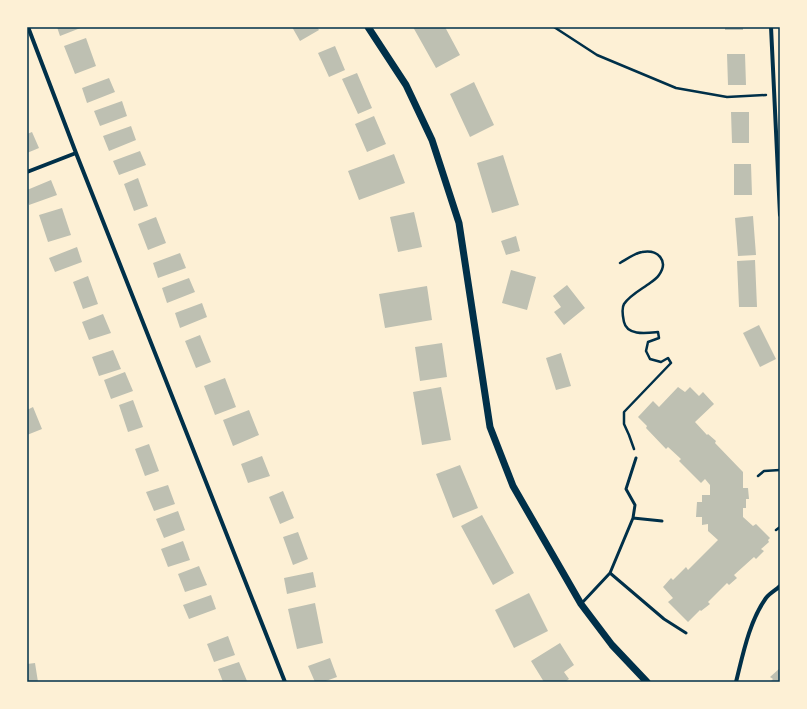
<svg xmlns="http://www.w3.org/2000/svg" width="807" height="709" viewBox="0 0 807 709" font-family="Spectral,serif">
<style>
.building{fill:#bec0b2}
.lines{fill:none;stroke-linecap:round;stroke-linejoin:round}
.path{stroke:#003049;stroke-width:2.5}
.service{stroke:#003049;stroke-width:3}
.minor{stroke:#003049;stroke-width:4}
.tertiary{stroke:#003049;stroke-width:7}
.neatline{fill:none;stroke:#003049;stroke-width:1.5}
</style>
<rect width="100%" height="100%" fill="#fdf0d5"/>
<path class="building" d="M 57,27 L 83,27 L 60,36 Z
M 292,27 L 317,27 L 319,30 L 300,41 Z
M 413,27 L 445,27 L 460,55 L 436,68 Z
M 725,27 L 743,27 L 743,30 L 725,30 Z
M 86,38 L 96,66 L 75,74 L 64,46 Z
M 335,46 L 345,70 L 329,77 L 318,53 Z
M 727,54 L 745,54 L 746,85 L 728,85 Z
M 357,73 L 372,108 L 358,114 L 342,79 Z
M 109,78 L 115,92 L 87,103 L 82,88 Z
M 474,82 L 494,125 L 470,137 L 450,94 Z
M 122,101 L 127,116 L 100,126 L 94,111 Z
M 731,112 L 749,112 L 749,143 L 732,143 Z
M 374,116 L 386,144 L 367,152 L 355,124 Z
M 131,126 L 136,140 L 109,151 L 103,136 Z
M 32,132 L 39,148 L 27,153 L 27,134 Z
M 140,151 L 146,165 L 119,175 L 113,161 Z
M 394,154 L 405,183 L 359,200 L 348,171 Z
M 503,155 L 519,205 L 492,213 L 477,163 Z
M 734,164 L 751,164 L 752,195 L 734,195 Z
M 138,178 L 148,206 L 134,211 L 124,184 Z
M 51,180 L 57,195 L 29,205 L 27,199 L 27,190 Z
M 62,208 L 71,235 L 48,242 L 39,215 Z
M 414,212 L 422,247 L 398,252 L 390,217 Z
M 753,216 L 756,255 L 738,256 L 735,218 Z
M 156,217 L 166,243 L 148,250 L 138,224 Z
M 516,236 L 520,251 L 506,255 L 501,241 Z
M 77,247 L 82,262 L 55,272 L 49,258 Z
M 180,253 L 186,268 L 158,278 L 153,263 Z
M 755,260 L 757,307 L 739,307 L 737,261 Z
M 511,270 L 536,277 L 527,310 L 502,303 Z
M 88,276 L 98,304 L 83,309 L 73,282 Z
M 189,278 L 195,292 L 167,303 L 162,288 Z
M 567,285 L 585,308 L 564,325 L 554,312 L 561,307 L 553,296 Z
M 427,286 L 432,320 L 385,328 L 379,294 Z
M 202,303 L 207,317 L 180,328 L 175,313 Z
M 103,314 L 111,333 L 89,340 L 82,322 Z
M 759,325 L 776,359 L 760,367 L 743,333 Z
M 200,335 L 211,362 L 196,368 L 185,341 Z
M 442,343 L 447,377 L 420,381 L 415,347 Z
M 113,350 L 121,369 L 99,376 L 92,357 Z
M 561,353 L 571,386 L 556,390 L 546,358 Z
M 125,372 L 133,391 L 111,399 L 104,380 Z
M 225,378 L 236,407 L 215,415 L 204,386 Z
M 441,387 L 451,440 L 422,445 L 413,392 Z
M 678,387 L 685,392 L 690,387 L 699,396 L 703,392 L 714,404 L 695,422 L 707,435 L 708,434 L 716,441 L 715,443 L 743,472 L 743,488 L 748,488 L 749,499 L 746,499 L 746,508 L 743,508 L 743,517 L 753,526 L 756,524 L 770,538 L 768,540 L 769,542 L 761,549 L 764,551 L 756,559 L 754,557 L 734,575 L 737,578 L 729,585 L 727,583 L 708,602 L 710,604 L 701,611 L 700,610 L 688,622 L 668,602 L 673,598 L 663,587 L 671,578 L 673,580 L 686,567 L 688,570 L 718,540 L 708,531 L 708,524 L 702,525 L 702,517 L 696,517 L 697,502 L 702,502 L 702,495 L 710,495 L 710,485 L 705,479 L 701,483 L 679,461 L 681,459 L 668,447 L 666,449 L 646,428 L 647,426 L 638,417 L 653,401 L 659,407 Z
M 133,400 L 143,427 L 128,432 L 119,405 Z
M 33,407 L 42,429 L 27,435 L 27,410 Z
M 249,410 L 259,435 L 233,446 L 223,420 Z
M 149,444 L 159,471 L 145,476 L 135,449 Z
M 262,456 L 270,476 L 248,483 L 241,464 Z
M 460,465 L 478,508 L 453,518 L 436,474 Z
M 168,485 L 175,504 L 154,511 L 146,492 Z
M 283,491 L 294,518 L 280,524 L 269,497 Z
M 178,511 L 185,530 L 164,538 L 156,519 Z
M 482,515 L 514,573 L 493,585 L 461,526 Z
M 298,532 L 308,559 L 293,565 L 283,537 Z
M 183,541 L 190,560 L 168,567 L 161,549 Z
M 199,566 L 207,585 L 185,592 L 178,574 Z
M 313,572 L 316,587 L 287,594 L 284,578 Z
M 529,593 L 548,631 L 514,648 L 495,610 Z
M 211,595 L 216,609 L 189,619 L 183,605 Z
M 315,603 L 323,643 L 297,649 L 288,609 Z
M 228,636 L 235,655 L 214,662 L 207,644 Z
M 560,643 L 574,665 L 564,672 L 569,679 L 565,682 L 544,682 L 531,661 Z
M 330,658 L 337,677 L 323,682 L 315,682 L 308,666 Z
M 239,662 L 247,681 L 242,682 L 223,682 L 218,669 Z
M 35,663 L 38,682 L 27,682 L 27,664 Z
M 780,668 L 780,682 L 770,682 L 773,679 L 770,677 Z"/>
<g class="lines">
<path class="path" d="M 554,27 L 597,55 L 676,88 L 727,97 L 766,95
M 620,263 C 627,259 635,253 642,252 C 658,249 669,261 659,275 C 657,278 653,281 650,283 C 642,289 630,295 624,304 C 621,309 623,317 624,322 C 627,336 647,333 658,332 L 659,338 L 648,342 L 646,351 L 650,359 L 661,362 L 668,358 L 671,363 L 624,412 L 624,424 L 629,435 L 634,449
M 758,476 L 764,471 L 780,470
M 776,530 L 780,527"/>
<path class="service" d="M 633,518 L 662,521
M 610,573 L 664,619 L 686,633
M 581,604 L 610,573 L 633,518 L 635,505 L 626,489 L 636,458"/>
<path class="minor" d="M 28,27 L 76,153 L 285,682
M 771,27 L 780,215
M 27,172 L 76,153
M 736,682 C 743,654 749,622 766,598 C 770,593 776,590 780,586"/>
<path class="tertiary" d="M 368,27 L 406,85 L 432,140 L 459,223 L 490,427 L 513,486 L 581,604 L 612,645 L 647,682"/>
</g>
<rect width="807" height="709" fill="none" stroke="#fdf0d5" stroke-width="56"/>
<rect x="28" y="28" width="751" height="653" class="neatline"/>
</svg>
